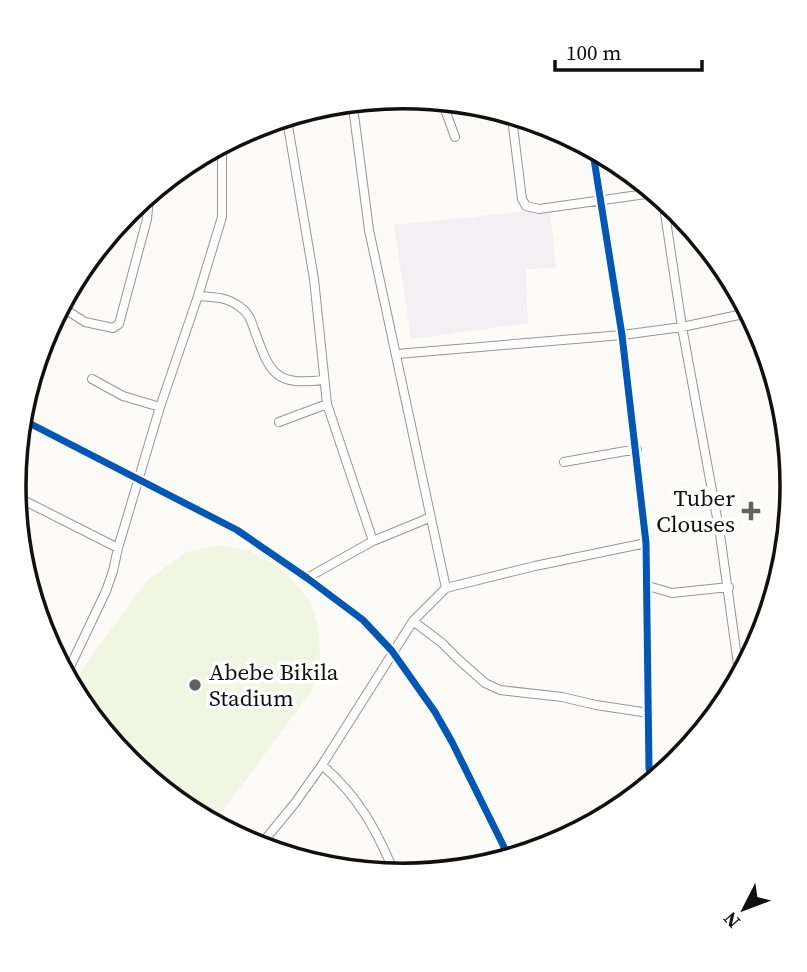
<svg xmlns="http://www.w3.org/2000/svg" width="807" height="972" viewBox="0 0 807 972" font-family="'Source Serif 4',serif">
<style>
.industrial{fill:#f4eff2}
.pitch{fill:#f0f6e1}
.lines{fill:none;stroke-linecap:round;stroke-linejoin:round}
.street-casing{stroke:#969694;stroke-width:10}
.street{stroke:#fffefe;stroke-width:8}
.cycleway-casing{stroke:#fff;stroke-width:11}
.cycleway{stroke:#0057b8;stroke-width:7}
.poi-dot{fill:#636261;stroke:#fff;stroke-width:2.5}
.labels{text-anchor:middle;stroke-width:7;stroke-linejoin:round;paint-order:stroke}
.poi-label{font-size:23px;fill:#101010;stroke:#fff;text-anchor:end}
.rim{fill:none;stroke:#101010;stroke-width:3.5}
</style>
<rect width="100%" height="100%" fill="#fcfbf7"/>
<path class="industrial" d="M 550,209 L 556,268 L 526,269 L 528,323 L 411,339 L 394,225 Z"/>
<path class="pitch" d="M 221,545 L 248,550 L 281,568 L 310,600 L 319,631 L 320,661 L 312,690 L 216,820 L 128,761 L 74,681 L 147,580 L 187,552 Z"/>
<g class="lines">
<g class="street-casing">
<path id="street" d="M 443,104 L 455,137
M 353,107 L 369,230 L 446,588
M 512,118 L 522,199 L 526,206 L 539,209 L 653,193
M 287,120 L 314,279 L 327,404 L 373,541
M 593,153 L 622,335 L 646,543 L 649,769 L 652,779
M 663,200 L 682,327 L 720,534 L 739,672
M 198,296 C 214,297 227,297 240,307 C 248,312 251,320 254,329 C 270,373 274,386 323,380
M 63,308 L 85,322 L 113,328 L 119,324 L 147,219 L 149,197
M 397,354 L 622,335 L 682,327 L 748,313
M 92,379 L 123,396 L 160,407
M 27,422 L 237,530 L 307,578 L 363,620 L 392,651 L 435,712 L 452,742 L 508,855
M 279,422 L 327,404
M 564,462 L 637,449
M 25,501 L 118,548
M 307,578 L 373,541 L 429,518
M 648,586 L 672,593 L 729,587
M 413,621 L 442,643 L 459,660 L 485,683 L 500,690 L 562,697 L 596,705 L 649,713
M 68,671 L 106,591 L 113,571 L 118,548 L 160,407 L 198,296 L 222,217 L 222,148
M 322,765 C 359,797 376,829 395,874
M 267,839 L 278,850
M 259,847 L 295,803 L 322,765 L 413,621 L 446,588 L 535,566 L 646,543"/>
</g>
<use href="#street" class="street"/>
<g class="cycleway-casing">
<path id="cycleway" d="M 593,153 L 622,335 L 646,543 L 649,769 L 652,779
M 27,422 L 237,530 L 307,578 L 363,620 L 392,651 L 435,712 L 452,742 L 508,855"/>
</g>
<use href="#cycleway" class="cycleway"/>
</g>
<g class="poi-dot">
<path d="M747.5 500.5h7v7h7v7h-7v7h-7v-7h-7v-7h7z"/>
<circle cx="195" cy="685" r="7"/>
</g>
<g class="labels">
<g class="poi-label">
<text x="735" y="506">Tuber<tspan x="735" dy="26">Clouses</tspan></text>
<text x="209" y="680" text-anchor="start">Abebe Bikila<tspan x="209" dy="26">Stadium</tspan></text>
</g>
</g>
<path d="M0 0H807V972H0ZM26 486a377 377 0 1 1 754 0a377 377 0 1 1-754 0Z" fill="#fff" fill-rule="evenodd"/>
<path class="rim" d="M26 486a377 377 0 1 1 754 0a377 377 0 1 1-754 0Z"/>
<g transform="translate(744 909) rotate(228)" stroke="#ffffff" stroke-width="5" paint-order="stroke">
<path d="M0-5L12 26L0 18L-12 26Z" fill="#101010"/>
<text y="-10" font-size="19" font-weight="bold" text-anchor="middle" fill="#101010">N</text>
</g>
<path d="M555 60v10h147v-10" fill="none" stroke="#101010" stroke-width="3.5"/>
<text x="566" y="60" font-size="21" fill="#101010" stroke="#ffffff" stroke-width="5" paint-order="stroke">100 m</text>
</svg>
